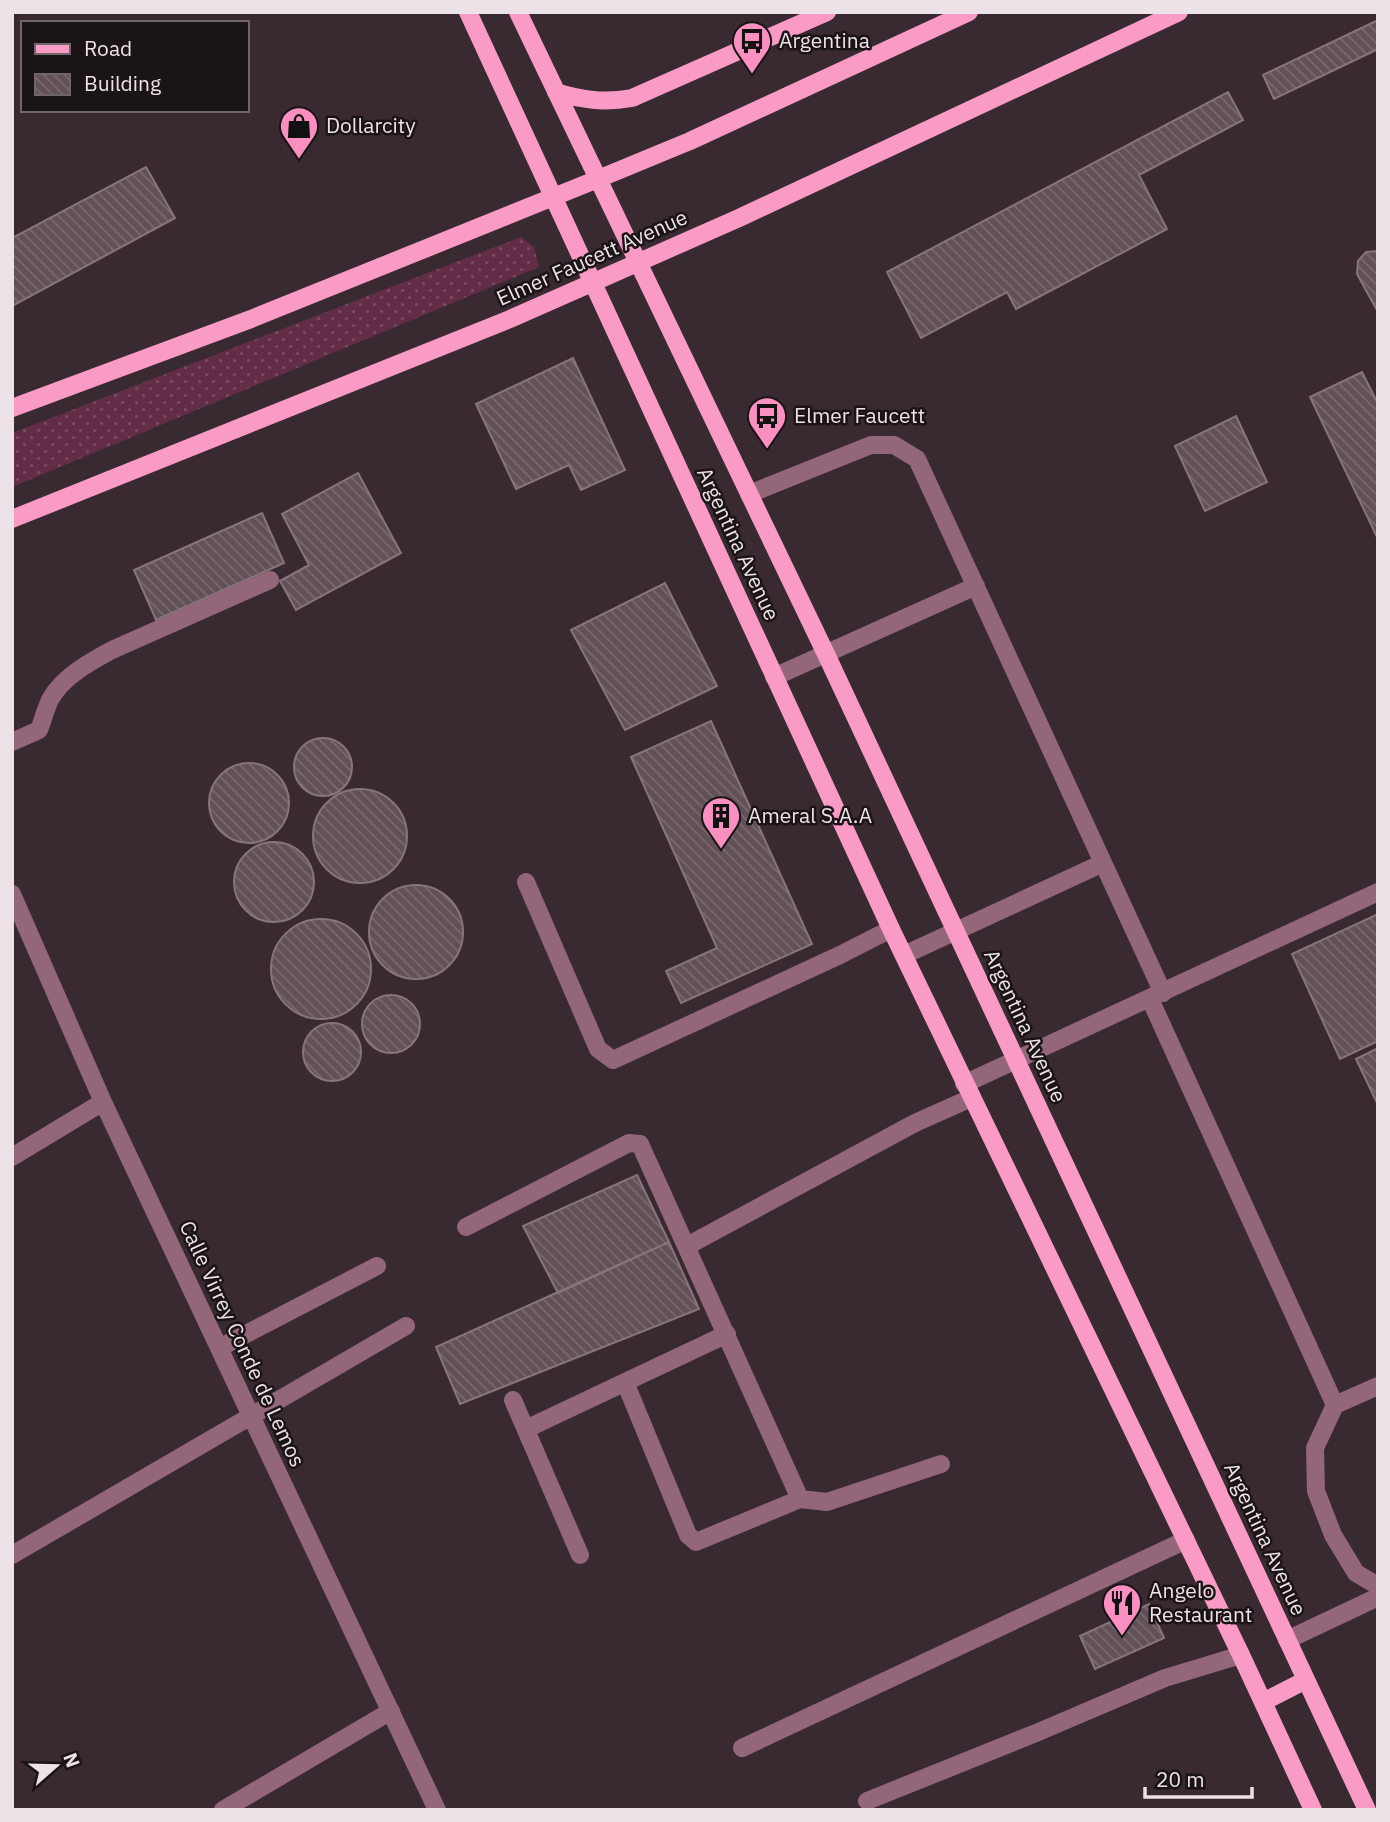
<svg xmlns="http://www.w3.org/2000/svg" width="1390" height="1822" viewBox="0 0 1390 1822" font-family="'IBM Plex Sans',sans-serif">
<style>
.grass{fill:url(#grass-dots)}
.building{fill:url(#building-back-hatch);stroke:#87747c;stroke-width:2}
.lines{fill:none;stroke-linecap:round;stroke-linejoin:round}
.minor{stroke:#94667a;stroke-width:18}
.major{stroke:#fa9bc6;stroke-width:18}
.labels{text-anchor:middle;stroke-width:5;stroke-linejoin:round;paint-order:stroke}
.poi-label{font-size:21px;fill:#ede2e7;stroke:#1b1417;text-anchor:start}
.street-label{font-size:21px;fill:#ede2e7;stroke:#1b1417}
</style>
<defs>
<pattern id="grass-dots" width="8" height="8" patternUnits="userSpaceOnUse" patternTransform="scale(1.75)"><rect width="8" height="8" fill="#632d47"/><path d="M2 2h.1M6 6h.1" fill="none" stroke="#7a4b62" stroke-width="1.8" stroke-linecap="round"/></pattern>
<pattern id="building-back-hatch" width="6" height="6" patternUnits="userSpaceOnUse" patternTransform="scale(1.75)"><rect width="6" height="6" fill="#625057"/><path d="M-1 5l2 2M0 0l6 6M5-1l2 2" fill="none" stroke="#79696f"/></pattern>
</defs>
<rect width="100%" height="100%" fill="#392930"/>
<path class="grass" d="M 521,237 L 534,247 L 539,267 L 12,487 L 12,433 Z"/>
<path class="building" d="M 1378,20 L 1378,49 L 1274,99 L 1263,75 Z
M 1228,92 L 1243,120 L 1139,175 L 1167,229 L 1016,309 L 1007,292 L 921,338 L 887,272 Z
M 146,167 L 175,218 L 12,306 L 12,238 Z
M 1378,251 L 1378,312 L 1357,274 L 1358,261 L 1366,252 Z
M 573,358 L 625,470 L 581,490 L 569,465 L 516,489 L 476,404 Z
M 1362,372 L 1378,404 L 1378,539 L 1310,397 Z
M 1236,416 L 1267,482 L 1205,511 L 1175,446 Z
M 358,473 L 401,553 L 296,610 L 280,581 L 309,565 L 282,514 Z
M 262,513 L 284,563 L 156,620 L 134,570 Z
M 665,583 L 717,686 L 625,730 L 571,630 Z
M 711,721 L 812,944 L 681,1003 L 666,971 L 717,948 L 631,757 Z
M294 767a29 29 0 1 1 58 0a29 29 0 1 1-58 0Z
M209 803a40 40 0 1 1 80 0a40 40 0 1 1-80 0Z
M313 836a47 47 0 1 1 94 0a47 47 0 1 1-94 0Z
M234 882a40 40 0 1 1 80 0a40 40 0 1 1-80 0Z
M369 932a47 47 0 1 1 94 0a47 47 0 1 1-94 0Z
M 1378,914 L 1378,1041 L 1340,1059 L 1292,954 Z
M271 969a50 50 0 1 1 100 0a50 50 0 1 1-100 0Z
M362 1024a29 29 0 1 1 58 0a29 29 0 1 1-58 0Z
M303 1052a29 29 0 1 1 58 0a29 29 0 1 1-58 0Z
M 1378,1048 L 1378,1105 L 1356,1059 Z
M 637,1175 L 669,1242 L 558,1293 L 523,1226 Z
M 669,1242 L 699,1309 L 460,1404 L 436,1347 Z
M 1149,1604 L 1164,1638 L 1095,1669 L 1080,1636 Z"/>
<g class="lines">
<path class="minor" d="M 749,494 L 871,445 L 894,445 L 917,459 L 1163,993
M 774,677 L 976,586
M 12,742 L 39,730 C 43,720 46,707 51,698 C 64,676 90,662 112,650 L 270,580
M 526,882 L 598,1049 L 613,1060 L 840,955 L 891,929
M 12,894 L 103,1102 L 437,1810
M 904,955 L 1103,863
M 1150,999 L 1335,1405 L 1315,1448 L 1316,1491 L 1333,1535 L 1356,1573 L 1378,1586
M 964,1084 L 1378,892
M 12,1157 L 103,1102
M 466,1227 L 629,1143 L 640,1144 L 800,1499
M 687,1246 L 915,1123 L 971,1098
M 219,1348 L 377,1266
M 625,1382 L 688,1535 L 696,1542 L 800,1499 L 827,1502 L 941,1464
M 513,1400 L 580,1555
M 1335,1405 L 1378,1386
M 526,1429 L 727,1334
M 12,1555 L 406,1326
M 1287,1640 L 1378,1597
M 742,1748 L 1186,1540
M 867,1801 L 1036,1733 L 1165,1678 L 1241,1655
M 223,1810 L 391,1711"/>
<path class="major" d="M 468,12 L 891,929 L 1241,1655 L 1313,1810
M 518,12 L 826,654 L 1367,1810
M 556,92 C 582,100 604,103 632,98 L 827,12
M 12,408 L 251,319 L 598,179 L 690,141 L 969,12
M 12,519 L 510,319 L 739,218 L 1179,12
M 1263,1702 L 1306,1680"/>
</g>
<defs>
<g id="bus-pin" transform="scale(2.0125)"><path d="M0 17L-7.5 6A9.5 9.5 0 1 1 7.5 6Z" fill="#fc8fc1" stroke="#1b1417"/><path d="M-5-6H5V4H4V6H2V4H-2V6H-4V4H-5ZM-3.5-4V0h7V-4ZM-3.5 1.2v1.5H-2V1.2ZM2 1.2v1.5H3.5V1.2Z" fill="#111"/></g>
<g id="shop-pin" transform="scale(2.0125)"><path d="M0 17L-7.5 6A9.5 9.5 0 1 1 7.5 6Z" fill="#fc8fc1" stroke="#1b1417"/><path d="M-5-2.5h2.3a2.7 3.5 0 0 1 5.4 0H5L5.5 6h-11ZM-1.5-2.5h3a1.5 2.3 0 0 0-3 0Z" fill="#111"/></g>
<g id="building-pin" transform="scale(2.0125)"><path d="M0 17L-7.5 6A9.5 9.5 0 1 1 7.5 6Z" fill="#fc8fc1" stroke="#1b1417"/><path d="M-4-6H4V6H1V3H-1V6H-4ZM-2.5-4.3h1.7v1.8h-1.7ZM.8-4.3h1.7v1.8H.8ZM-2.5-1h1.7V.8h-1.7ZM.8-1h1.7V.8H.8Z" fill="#111"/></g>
<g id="restaurant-pin" transform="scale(2.0125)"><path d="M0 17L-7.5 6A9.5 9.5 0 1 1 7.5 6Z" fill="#fc8fc1" stroke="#1b1417"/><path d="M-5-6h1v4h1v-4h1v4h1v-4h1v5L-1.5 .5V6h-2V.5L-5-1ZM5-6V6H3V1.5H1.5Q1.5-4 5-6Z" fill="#111"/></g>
</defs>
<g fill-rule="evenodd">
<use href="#bus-pin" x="752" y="41"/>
<use href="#shop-pin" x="299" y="126"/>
<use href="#bus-pin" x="767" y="416"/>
<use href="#building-pin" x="721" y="816"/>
<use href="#restaurant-pin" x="1122" y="1603"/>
</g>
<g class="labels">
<g class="poi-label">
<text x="779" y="48">Argentina</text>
<text x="326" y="133">Dollarcity</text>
<text x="794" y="423">Elmer Faucett</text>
<text x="748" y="823">Ameral S.A.A</text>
<text x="1149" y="1598">Angelo<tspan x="1149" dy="24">Restaurant</tspan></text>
</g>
<g class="street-label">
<text transform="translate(592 258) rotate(-24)" y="7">Elmer Faucett Avenue</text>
<text transform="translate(738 544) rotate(65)" y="7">Argentina Avenue</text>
<text transform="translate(1025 1026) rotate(65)" y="7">Argentina Avenue</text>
<text transform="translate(242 1344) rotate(65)" y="7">Calle Virrey Conde de Lemos</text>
<text transform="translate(1265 1539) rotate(65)" y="7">Argentina Avenue</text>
</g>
</g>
<rect width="1390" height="1822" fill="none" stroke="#ede2e7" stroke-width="28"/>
<rect x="21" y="21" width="228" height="91" fill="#1b1417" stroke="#6f666a" stroke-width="2"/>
<rect x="35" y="44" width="35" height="10" fill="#fa9bc6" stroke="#6f666a" stroke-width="2"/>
<text x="84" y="56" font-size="21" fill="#ede2e7">Road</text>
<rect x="35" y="74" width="35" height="21" fill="url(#building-back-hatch)" stroke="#6f666a" stroke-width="2"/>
<text x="84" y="91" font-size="21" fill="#ede2e7">Building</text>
<g transform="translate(56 1766) rotate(70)" stroke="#1b1417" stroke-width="5" paint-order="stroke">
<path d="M0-5L12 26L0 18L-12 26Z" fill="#ede2e7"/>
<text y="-10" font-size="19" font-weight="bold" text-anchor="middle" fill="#ede2e7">N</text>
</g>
<path d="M1145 1787v10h107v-10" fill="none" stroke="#ede2e7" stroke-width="3.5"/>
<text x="1156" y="1787" font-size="21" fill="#ede2e7" stroke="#1b1417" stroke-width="5" paint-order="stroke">20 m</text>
</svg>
